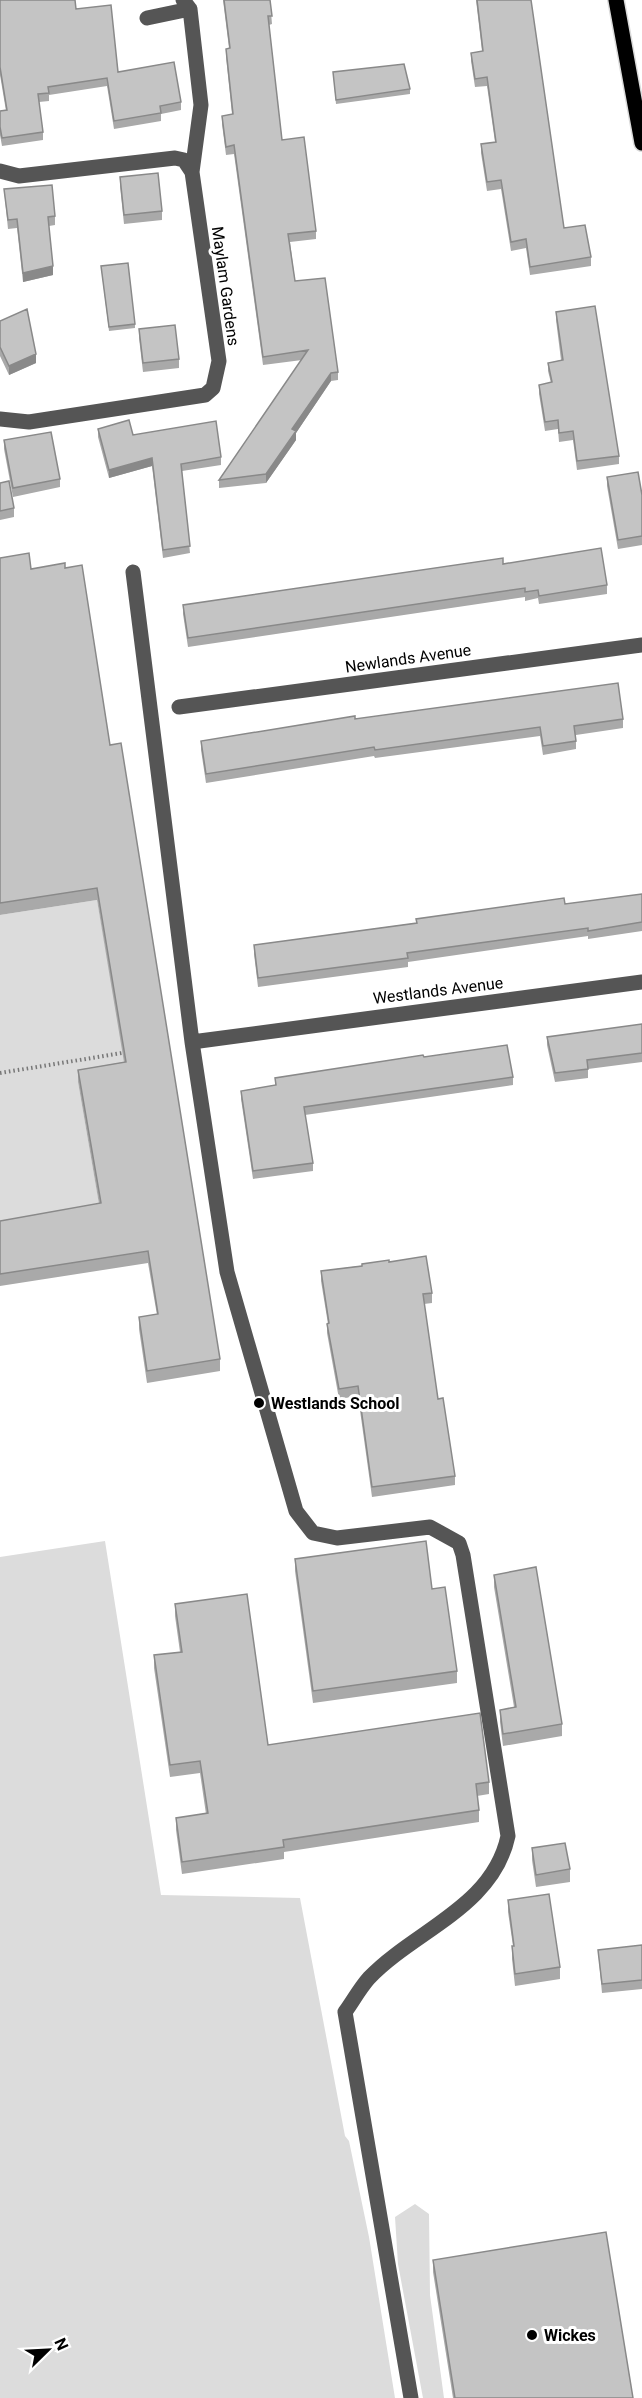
<svg xmlns="http://www.w3.org/2000/svg" width="642" height="2398" viewBox="0 0 642 2398" font-family="Roboto,sans-serif">
<style>
.green{fill:#dcdcdc}
.lines{fill:none;stroke-linecap:round;stroke-linejoin:round}
.major-casing{stroke:#dbdbdb;stroke-width:18}
.path{stroke:#777;stroke-width:4;stroke-dasharray:1.5 3;stroke-linecap:butt}
.minor{stroke:#555;stroke-width:15}
.major{stroke:#000;stroke-width:15}
.wall{fill:#a9a9a9}
.shaded-wall{fill:#898989}
.building{fill:#c4c4c4;stroke:#898989;stroke-width:1.5}
.poi-dot{fill:#000;stroke:#fff;stroke-width:2}
.labels{text-anchor:middle;stroke-width:6;stroke-linejoin:round;paint-order:stroke}
.street-label{font-size:16px;fill:#000;stroke:#fff}
.poi-label{font-size:16px;font-weight:bold;fill:#000;stroke:#fff;text-anchor:start}
</style>
<rect width="100%" height="100%" fill="#fff"/>
<path class="green" d="M 97,900 L 127,1073 L 78,1082 L 101,1215 L 0,1233 L 0,915 Z
M 105,1541 L 161,1895 L 300,1898 L 345,2136 L 349,2141 L 369,2237 L 395,2398 L 0,2398 L 0,1557 Z
M 415,2204 L 429,2214 L 430,2295 L 444,2398 L 423,2398 L 398,2264 L 395,2217 Z"/>
<g class="lines">
<g class="major-casing">
<path id="major" d="M 616,0 L 642,143"/>
</g>
<path class="path" d="M 0,1073 L 122,1053"/>
<path class="minor" d="M 183,0 L 190,9 L 201,105 L 192,172
M 147,18 L 190,9
M 0,171 L 19,176 L 175,158 L 184,160 L 192,172 L 219,361 L 213,388 L 205,395 L 29,422 L 0,419
M 133,572 L 192,1042
M 179,707 L 642,645
M 411,2398 L 345,2012 C 353,2001 360,1988 369,1978 C 415,1930 493,1907 508,1836 L 463,1555 L 459,1543 L 430,1527 L 337,1538 L 313,1533 L 296,1511 L 227,1272 L 192,1042 L 642,982"/>
<use href="#major" class="major"/>
</g>
<path class="wall" d="M 0,0 L 76,9 L 118,72 L 181,102 L 181,110 L 161,114 L 161,121 L 114,129 L 107,86 L 49,95 L 49,101 L 39,102 L 43,132 L 43,140 L 2,146 L 0,135 L 0,111 L 6,111 L 0,75 Z
M 223,0 L 270,0 L 272,24 L 269,25 L 282,140 L 316,231 L 316,239 L 290,242 L 295,281 L 338,372 L 338,380 L 331,381 L 296,433 L 296,440 L 266,483 L 219,488 L 219,480 L 302,360 L 263,365 L 234,154 L 226,155 L 222,124 L 222,116 L 232,114 L 226,57 L 226,49 L 229,48 Z
M 476,0 L 531,0 L 564,228 L 591,257 L 591,266 L 530,275 L 526,248 L 511,251 L 501,189 L 487,191 L 481,153 L 481,144 L 495,142 L 487,86 L 475,87 L 471,61 L 471,53 L 482,51 Z
M 333,72 L 410,89 L 410,94 L 336,104 Z
M 120,177 L 162,211 L 162,220 L 124,224 L 120,186 Z
M 4,189 L 55,216 L 55,225 L 49,226 L 53,275 L 23,282 L 17,228 L 8,229 Z
M 101,266 L 135,324 L 135,328 L 109,331 Z
M 556,312 L 619,456 L 619,464 L 577,470 L 573,440 L 559,442 L 558,429 L 545,431 L 539,394 L 539,385 L 551,383 L 548,371 L 548,363 L 561,360 L 556,320 Z
M 0,321 L 36,363 L 9,375 L 0,356 Z
M 139,329 L 179,359 L 179,368 L 143,372 L 139,338 Z
M 98,429 L 133,435 L 221,457 L 221,465 L 182,471 L 190,553 L 163,558 L 152,466 L 109,478 L 98,437 Z
M 4,440 L 60,479 L 60,487 L 13,497 L 4,449 Z
M 607,477 L 642,495 L 642,545 L 618,549 L 607,486 Z
M 0,483 L 14,508 L 14,517 L 0,520 Z
M 0,558 L 31,569 L 65,568 L 110,745 L 220,1359 L 220,1371 L 147,1383 L 139,1329 L 139,1317 L 157,1315 L 148,1263 L 0,1286 L 0,1221 L 99,1204 L 78,1082 L 78,1070 L 124,1062 L 97,900 L 0,915 Z
M 503,564 L 607,585 L 607,594 L 539,604 L 538,598 L 525,601 L 525,597 L 188,647 L 183,614 L 183,605 Z
M 355,719 L 623,719 L 623,728 L 576,735 L 576,749 L 543,755 L 540,736 L 375,758 L 374,756 L 206,783 L 201,750 L 201,741 Z
M 642,894 L 642,931 L 588,939 L 588,936 L 408,962 L 408,967 L 258,987 L 254,954 L 254,945 L 416,923 L 416,919 L 565,904 Z
M 642,1024 L 642,1062 L 588,1069 L 588,1078 L 555,1082 L 547,1045 L 547,1037 Z
M 424,1057 L 513,1077 L 513,1085 L 305,1115 L 313,1163 L 313,1171 L 253,1179 L 241,1099 L 241,1091 L 275,1085 L 275,1078 Z
M 389,1262 L 432,1293 L 432,1303 L 424,1304 L 438,1399 L 455,1476 L 455,1485 L 372,1497 L 358,1396 L 339,1399 L 327,1333 L 327,1324 L 328,1324 L 321,1281 L 321,1271 Z
M 295,1559 L 432,1589 L 457,1671 L 457,1683 L 313,1703 L 295,1571 Z
M 494,1575 L 562,1724 L 562,1736 L 503,1746 L 500,1722 L 500,1710 L 514,1707 L 494,1587 Z
M 175,1604 L 268,1745 L 489,1782 L 489,1794 L 477,1796 L 479,1810 L 479,1822 L 284,1852 L 284,1859 L 182,1874 L 176,1830 L 176,1818 L 206,1814 L 200,1773 L 170,1777 L 154,1668 L 154,1655 L 180,1652 L 175,1616 Z
M 532,1848 L 570,1869 L 570,1882 L 536,1887 L 532,1860 Z
M 508,1900 L 560,1967 L 560,1979 L 515,1986 L 512,1959 L 512,1946 L 513,1946 L 508,1912 Z
M 642,1945 L 642,1989 L 602,1993 L 598,1950 Z
M 433,2260 L 633,2398 L 453,2398 L 433,2272 Z"/>
<path class="shaded-wall" d="M 53,266 L 53,275 L 23,282 L 23,273 Z
M 36,354 L 36,363 L 9,375 L 9,366 Z
M 331,373 L 331,381 L 296,433 L 296,440 L 266,483 L 266,474 L 292,429 Z
M 152,458 L 152,466 L 109,478 L 109,470 Z"/>
<path class="building" d="M 0,0 L 75,0 L 76,9 L 111,5 L 118,72 L 174,62 L 181,102 L 160,106 L 161,113 L 114,121 L 107,78 L 48,87 L 49,93 L 38,94 L 43,132 L 2,138 L 0,127 L 0,111 L 7,110 L 0,67 Z
M 224,0 L 270,0 L 272,16 L 268,16 L 282,140 L 304,137 L 316,231 L 288,234 L 295,281 L 325,278 L 338,372 L 331,373 L 292,429 L 296,431 L 266,474 L 219,480 L 308,350 L 263,357 L 234,145 L 226,147 L 222,116 L 233,114 L 226,49 L 230,48 Z
M 477,0 L 531,0 L 564,228 L 585,225 L 591,257 L 530,267 L 526,239 L 511,242 L 501,180 L 487,182 L 481,144 L 496,142 L 487,77 L 475,79 L 471,53 L 483,51 Z
M 404,64 L 410,89 L 336,100 L 333,72 Z
M 158,173 L 162,211 L 124,215 L 120,177 Z
M 52,185 L 55,216 L 48,217 L 53,266 L 23,273 L 17,219 L 8,220 L 4,189 Z
M 128,263 L 135,324 L 109,327 L 101,266 Z
M 595,306 L 619,456 L 577,461 L 573,431 L 559,433 L 558,420 L 545,422 L 539,385 L 552,382 L 548,363 L 563,360 L 556,312 Z
M 27,309 L 36,354 L 9,366 L 0,347 L 0,321 Z
M 175,325 L 179,359 L 143,363 L 139,329 Z
M 129,420 L 133,435 L 216,421 L 221,457 L 181,464 L 190,546 L 163,550 L 152,458 L 109,470 L 98,429 Z
M 51,432 L 60,479 L 13,488 L 4,440 Z
M 638,472 L 642,495 L 642,536 L 618,540 L 607,477 Z
M 9,481 L 14,508 L 0,511 L 0,483 Z
M 601,548 L 607,585 L 539,596 L 538,590 L 525,592 L 525,588 L 188,638 L 183,605 L 503,558 L 503,564 Z
M 29,553 L 31,569 L 65,563 L 65,568 L 82,565 L 110,745 L 121,743 L 220,1359 L 147,1371 L 139,1317 L 158,1314 L 148,1251 L 0,1274 L 0,1221 L 101,1203 L 78,1070 L 126,1062 L 97,888 L 0,903 L 0,558 Z
M 618,683 L 623,719 L 574,726 L 576,741 L 543,746 L 540,727 L 375,750 L 374,747 L 206,774 L 201,741 L 355,716 L 355,719 Z
M 642,894 L 642,922 L 588,931 L 588,928 L 407,953 L 408,958 L 258,978 L 254,945 L 417,923 L 416,919 L 564,898 L 565,904 Z
M 642,1024 L 642,1053 L 587,1060 L 588,1069 L 555,1073 L 547,1037 Z
M 507,1045 L 513,1077 L 304,1107 L 313,1163 L 253,1171 L 241,1091 L 276,1085 L 275,1078 L 423,1055 L 424,1057 Z
M 426,1256 L 432,1293 L 423,1294 L 438,1399 L 443,1398 L 455,1476 L 372,1487 L 358,1386 L 339,1389 L 327,1324 L 329,1323 L 321,1271 L 362,1266 L 362,1264 L 389,1260 L 389,1262 Z
M 426,1541 L 432,1589 L 445,1587 L 457,1671 L 313,1691 L 295,1559 Z
M 536,1567 L 562,1724 L 503,1734 L 500,1710 L 516,1707 L 494,1575 Z
M 247,1594 L 268,1745 L 480,1713 L 489,1782 L 476,1784 L 479,1810 L 283,1840 L 284,1847 L 182,1862 L 176,1818 L 208,1813 L 200,1761 L 170,1765 L 154,1655 L 182,1652 L 175,1604 Z
M 565,1843 L 570,1869 L 536,1875 L 532,1848 Z
M 549,1894 L 560,1967 L 515,1974 L 512,1946 L 514,1946 L 508,1900 Z
M 642,1945 L 642,1980 L 602,1984 L 598,1950 Z
M 606,2232 L 633,2398 L 455,2398 L 433,2260 Z"/>
<g class="poi-dot">
<circle cx="259" cy="1403" r="6"/>
<circle cx="532" cy="2335" r="6"/>
</g>
<g class="labels">
<g class="street-label">
<text transform="translate(226 286) rotate(82)" y="6">Maylam Gardens</text>
<text transform="translate(408 658) rotate(-8)" y="6">Newlands Avenue</text>
<text transform="translate(438 990) rotate(-7)" y="6">Westlands Avenue</text>
</g>
<g class="poi-label">
<text x="271" y="1409">Westlands School</text>
<text x="544" y="2341">Wickes</text>
</g>
</g>
<g transform="translate(48 2350) rotate(66)" stroke="#ffffff" stroke-width="4.5" paint-order="stroke">
<path d="M0-4.5L10 22L0 15L-10 22Z" fill="#000000"/>
<text y="-9" font-size="16" font-weight="bold" text-anchor="middle" fill="#000000">N</text>
</g>
</svg>
